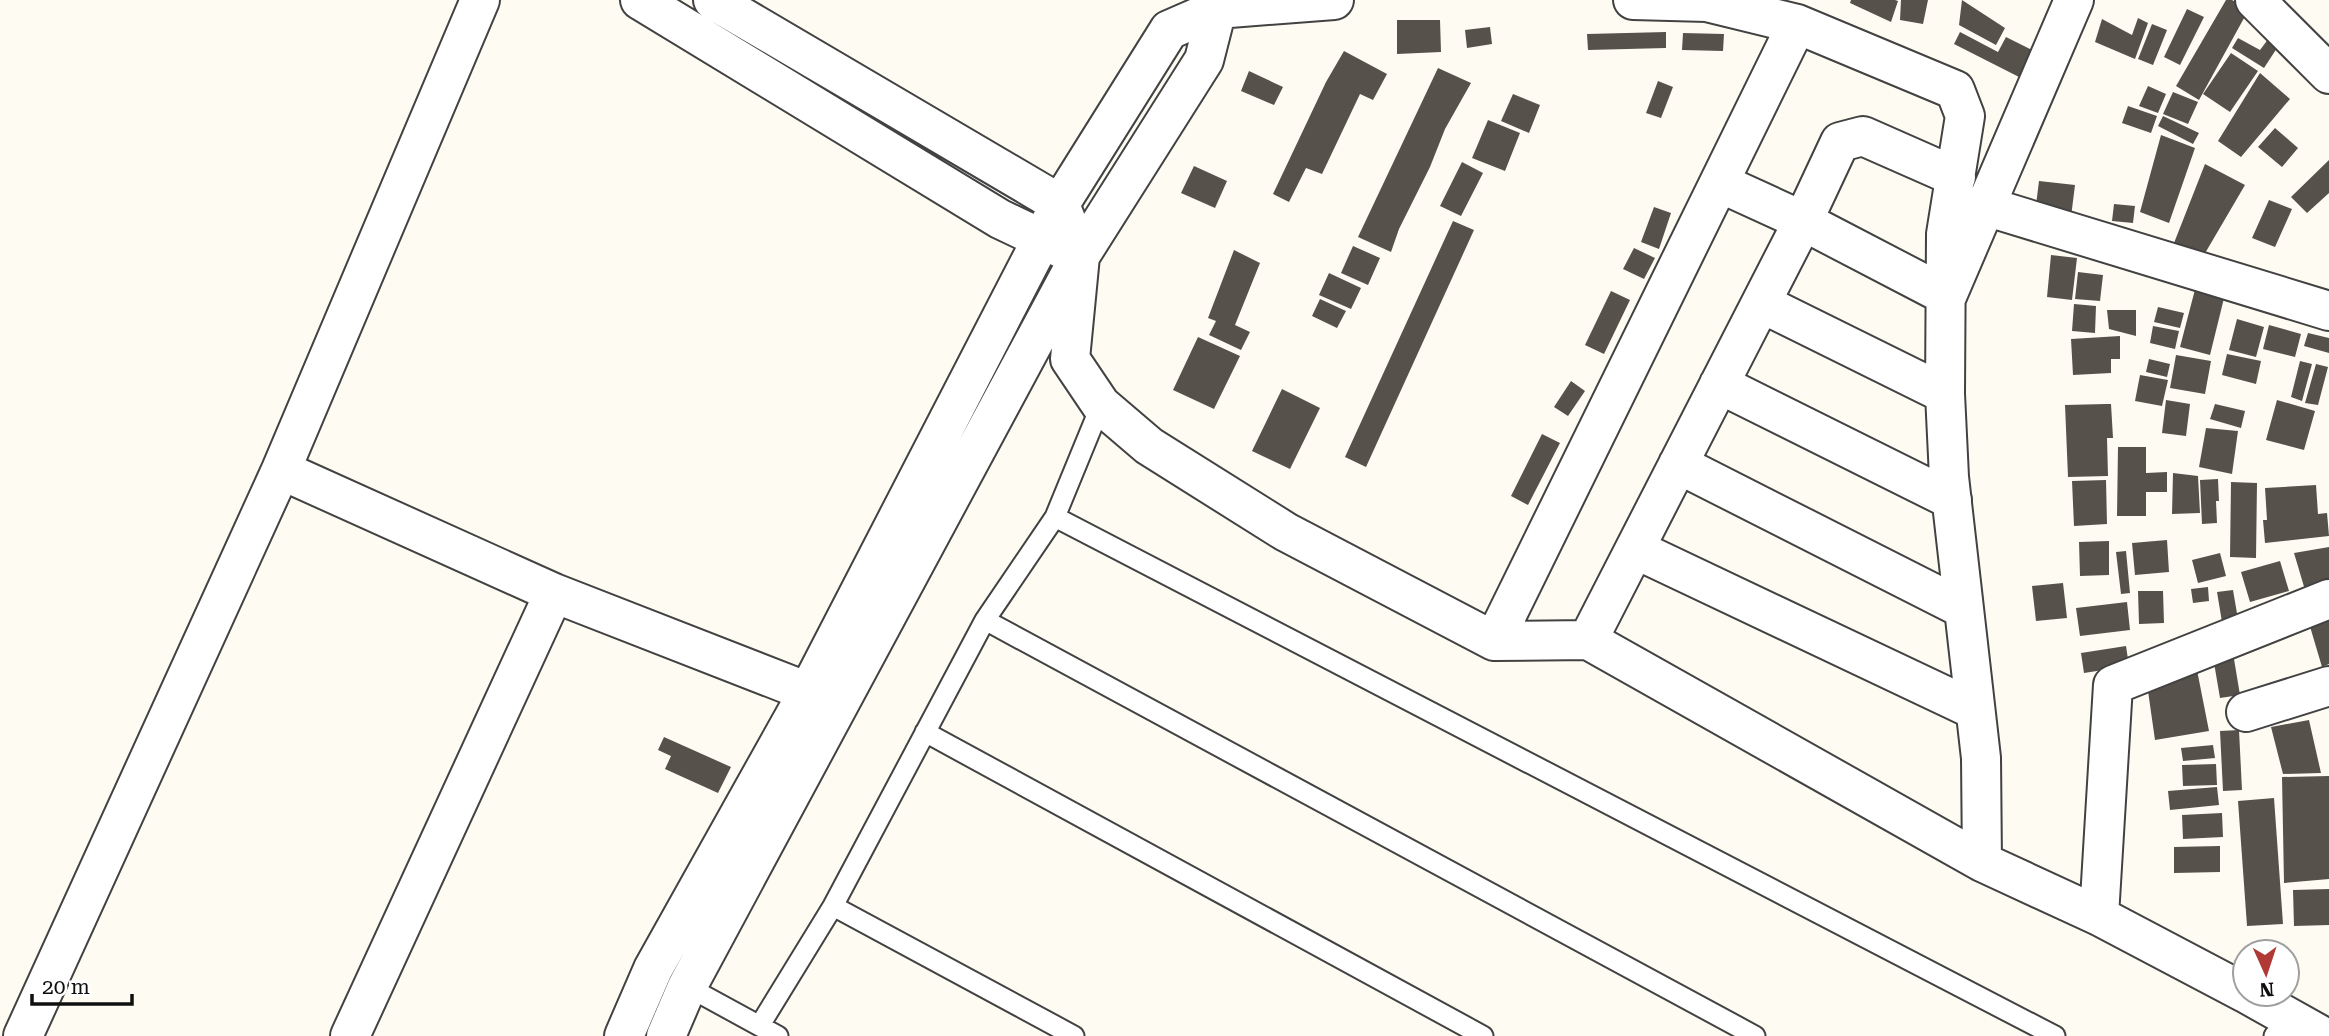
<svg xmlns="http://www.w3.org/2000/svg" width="2329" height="1036" viewBox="0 0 2329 1036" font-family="'Roboto Serif',serif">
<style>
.building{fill:#57514c}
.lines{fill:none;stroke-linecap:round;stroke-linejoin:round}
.lane-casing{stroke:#424242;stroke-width:23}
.street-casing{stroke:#424242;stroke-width:42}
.lane{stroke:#fff;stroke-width:19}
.street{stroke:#fff;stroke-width:38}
</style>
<rect width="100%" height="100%" fill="#fefcf2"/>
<path class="building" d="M 1851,0 L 1895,0 L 1898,1 L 1891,22 L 1850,3 Z
M 1901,0 L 1928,0 L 1923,24 L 1900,20 Z
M 1962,0 L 2005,28 L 1996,45 L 1959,25 Z
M 2226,0 L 2232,0 L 2249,9 L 2199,100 L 2176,86 Z
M 2187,9 L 2204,17 L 2180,65 L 2164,57 Z
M 2138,18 L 2148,23 L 2135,59 L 2095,42 L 2102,19 L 2132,35 Z
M 1397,20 L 1440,20 L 1441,52 L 1397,54 Z
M 2152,24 L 2167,30 L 2153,65 L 2138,59 Z
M 1490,27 L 1492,44 L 1467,48 L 1465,30 Z
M 1666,32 L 1666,48 L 1588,50 L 1587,34 Z
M 1960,32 L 1998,52 L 2006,37 L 2034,51 L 2021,78 L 1954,44 Z
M 1683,33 L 1724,34 L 1723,51 L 1682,50 Z
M 2238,38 L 2260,50 L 2269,38 L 2279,45 L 2264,68 L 2232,48 Z
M 1344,51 L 1387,74 L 1373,100 L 1360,94 L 1322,174 L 1306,168 L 1289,202 L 1273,194 L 1326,82 Z
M 2231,53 L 2258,71 L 2230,112 L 2203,94 Z
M 1438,68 L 1471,83 L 1445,129 L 1430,167 L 1399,229 L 1391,252 L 1358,237 Z
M 1249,71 L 1283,87 L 1274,105 L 1241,91 Z
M 2260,73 L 2290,99 L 2241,157 L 2218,141 Z
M 1658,81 L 1673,87 L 1661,118 L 1646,113 Z
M 2148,86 L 2166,94 L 2158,113 L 2139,106 Z
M 2173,92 L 2198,102 L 2188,124 L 2163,114 Z
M 1513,94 L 1540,105 L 1529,133 L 1501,121 Z
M 2128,106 L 2157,116 L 2151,133 L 2122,123 Z
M 2163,116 L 2199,133 L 2193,144 L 2158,126 Z
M 1488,120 L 1520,133 L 1505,171 L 1472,158 Z
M 2275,128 L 2298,148 L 2282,167 L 2258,147 Z
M 2161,135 L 2195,148 L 2169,223 L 2140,212 Z
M 2329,160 L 2329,193 L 2307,213 L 2291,197 Z
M 1462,162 L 1483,173 L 1461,216 L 1440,206 Z
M 2205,164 L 2245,185 L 2204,255 L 2174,243 Z
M 1194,166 L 1227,181 L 1215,208 L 1181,193 Z
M 2039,181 L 2075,185 L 2071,217 L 2035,213 Z
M 2269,200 L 2292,209 L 2275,247 L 2252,238 Z
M 2114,204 L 2135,206 L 2133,223 L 2112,221 Z
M 1654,207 L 1671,213 L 1659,249 L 1641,242 Z
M 1453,221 L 1474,230 L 1366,467 L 1345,457 Z
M 1353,246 L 1380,258 L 1368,285 L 1341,273 Z
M 1634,248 L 1655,258 L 1644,279 L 1623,269 Z
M 1234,250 L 1260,263 L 1235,325 L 1250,332 L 1241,350 L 1209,335 L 1216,321 L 1208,318 Z
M 2051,255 L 2077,258 L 2072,300 L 2047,297 Z
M 2078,272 L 2103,275 L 2100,301 L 2075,299 Z
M 1329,273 L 1361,288 L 1351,309 L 1319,295 Z
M 2198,278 L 2227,286 L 2210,355 L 2180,347 Z
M 1611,291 L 1630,300 L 1604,354 L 1585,345 Z
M 1320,299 L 1346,311 L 1337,328 L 1312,316 Z
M 2074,304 L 2096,306 L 2095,333 L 2072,331 Z
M 2158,307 L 2184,313 L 2180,328 L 2154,322 Z
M 2107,310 L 2136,310 L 2136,336 L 2109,329 Z
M 2237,319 L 2264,327 L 2256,357 L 2229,350 Z
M 2269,325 L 2301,334 L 2295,357 L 2263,349 Z
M 2153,326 L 2179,331 L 2175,349 L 2150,343 Z
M 2308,333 L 2329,338 L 2329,353 L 2304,346 Z
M 2120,336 L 2120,359 L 2111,359 L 2111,373 L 2073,375 L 2071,339 Z
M 1198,337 L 1240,356 L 1214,409 L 1173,390 Z
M 2227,354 L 2261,361 L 2256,384 L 2222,375 Z
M 2176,355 L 2211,361 L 2205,394 L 2170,388 Z
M 2149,359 L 2170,364 L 2167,377 L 2146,372 Z
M 2300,361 L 2312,364 L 2302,401 L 2291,397 Z
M 2316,364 L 2328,367 L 2318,405 L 2305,403 Z
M 2140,375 L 2168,380 L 2162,406 L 2135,401 Z
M 1571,381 L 1585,391 L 1568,416 L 1554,407 Z
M 1282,389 L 1320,408 L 1290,469 L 1252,451 Z
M 2166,400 L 2190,404 L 2186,436 L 2162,433 Z
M 2277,400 L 2315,411 L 2304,450 L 2266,440 Z
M 2106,404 L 2111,404 L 2113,438 L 2107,438 L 2108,476 L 2068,477 L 2065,405 Z
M 2215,404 L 2245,411 L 2241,428 L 2210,419 Z
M 2206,428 L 2238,431 L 2232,474 L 2199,467 Z
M 1542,434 L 1560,443 L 1528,505 L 1511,496 Z
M 2118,447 L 2146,447 L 2146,473 L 2167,472 L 2167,492 L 2146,492 L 2146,516 L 2117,516 Z
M 2173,473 L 2198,476 L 2200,513 L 2172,514 Z
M 2218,479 L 2219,501 L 2216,501 L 2217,523 L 2202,524 L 2200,480 Z
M 2106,480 L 2107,524 L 2074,526 L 2072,481 Z
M 2231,482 L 2257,483 L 2256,558 L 2230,557 Z
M 2316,485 L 2318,514 L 2327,513 L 2329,536 L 2265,543 L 2263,520 L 2267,520 L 2265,488 Z
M 2167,540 L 2169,572 L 2135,575 L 2132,543 Z
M 2109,541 L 2109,575 L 2080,576 L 2079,542 Z
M 2329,547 L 2329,583 L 2305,590 L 2294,553 Z
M 2126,551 L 2130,593 L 2121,594 L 2116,552 Z
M 2220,553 L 2226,576 L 2198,583 L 2192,560 Z
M 2280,561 L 2289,591 L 2250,602 L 2241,572 Z
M 2063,583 L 2067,618 L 2036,621 L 2032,586 Z
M 2208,587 L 2209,601 L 2193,603 L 2191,589 Z
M 2233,590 L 2239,625 L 2223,628 L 2217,592 Z
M 2138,591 L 2163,591 L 2164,623 L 2139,624 Z
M 2127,602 L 2130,630 L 2080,636 L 2076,608 Z
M 2329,607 L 2329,664 L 2322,667 L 2306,613 Z
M 2126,646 L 2129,666 L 2084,673 L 2081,653 Z
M 2232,647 L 2240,695 L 2220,698 L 2212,651 Z
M 2197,670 L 2209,731 L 2155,740 L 2146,677 Z
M 2309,720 L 2321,773 L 2283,774 L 2271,727 Z
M 2239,730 L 2242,790 L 2223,791 L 2220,731 Z
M 664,737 L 731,767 L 718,793 L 665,769 L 671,756 L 658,750 Z
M 2213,745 L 2215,758 L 2183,761 L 2181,748 Z
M 2216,764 L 2217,785 L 2183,786 L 2182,765 Z
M 2329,776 L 2329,879 L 2284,883 L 2282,777 Z
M 2217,787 L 2219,805 L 2170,810 L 2168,791 Z
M 2274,798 L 2283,924 L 2247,926 L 2238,801 Z
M 2222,813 L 2223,837 L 2183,839 L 2182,815 Z
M 2220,846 L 2220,872 L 2174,873 L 2174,847 Z
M 2329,889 L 2329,925 L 2294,926 L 2293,890 Z"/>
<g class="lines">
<g class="lane-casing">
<path id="lane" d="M 1055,517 L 2055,1036
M 985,620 L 1755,1036
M 925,732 L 1483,1036
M 833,906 L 1074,1036
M 681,983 L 778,1036
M 760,1025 L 833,906 L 985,620 L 1055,517 L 1101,405
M 2274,1036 L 2289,1016"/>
</g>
<g class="street-casing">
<path id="street" d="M 640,0 L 1000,219 L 1065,250
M 713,0 L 1060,204 L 1080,256 L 1070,359 L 1101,405 L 1149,446 L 1286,532 L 1494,641 L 1588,640 L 1982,862 L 2099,916 L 2245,993
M 1633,0 L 1707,2 L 1797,24 L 1955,90 L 1965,116 L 1946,234 L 1945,394 L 1949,477 L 1981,758 L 1982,862
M 2255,0 L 2329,74
M 1720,183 L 1803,221 L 1947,296 L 2074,0
M 1985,206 L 2329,311
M 1761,303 L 1945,394
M 1719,384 L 1952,500
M 1678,464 L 1964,609
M 281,470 L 554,593 L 808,692
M 1635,549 L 1975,710
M 1588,640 L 1803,221 L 1840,142 L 1863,136 L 1956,177
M 1494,641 L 1797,24
M 2246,712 L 2329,686
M 2099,916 L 2113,685 L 2329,599
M 2247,994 L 2322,1036
M 23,1036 L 281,470 L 480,0
M 350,1036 L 554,593
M 624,1036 L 653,969 L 808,692 L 1060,204 L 1169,30 L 1217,9 L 1334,0
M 666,1036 L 687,987 L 1080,256 L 1204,60 L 1217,9"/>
</g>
<use href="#lane" class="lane"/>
<use href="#street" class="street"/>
</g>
<g transform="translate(2266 973) rotate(177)"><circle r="33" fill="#ffffff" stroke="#9f9f9f" stroke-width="2"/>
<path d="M0-5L12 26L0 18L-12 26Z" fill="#b13935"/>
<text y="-10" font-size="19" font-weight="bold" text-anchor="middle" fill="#0f0f0f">N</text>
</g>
<path d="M32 994v10h100v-10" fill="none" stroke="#0f0f0f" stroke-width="3.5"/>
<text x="42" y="994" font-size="21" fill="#0f0f0f" stroke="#ffffff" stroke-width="5" paint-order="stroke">20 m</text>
</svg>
